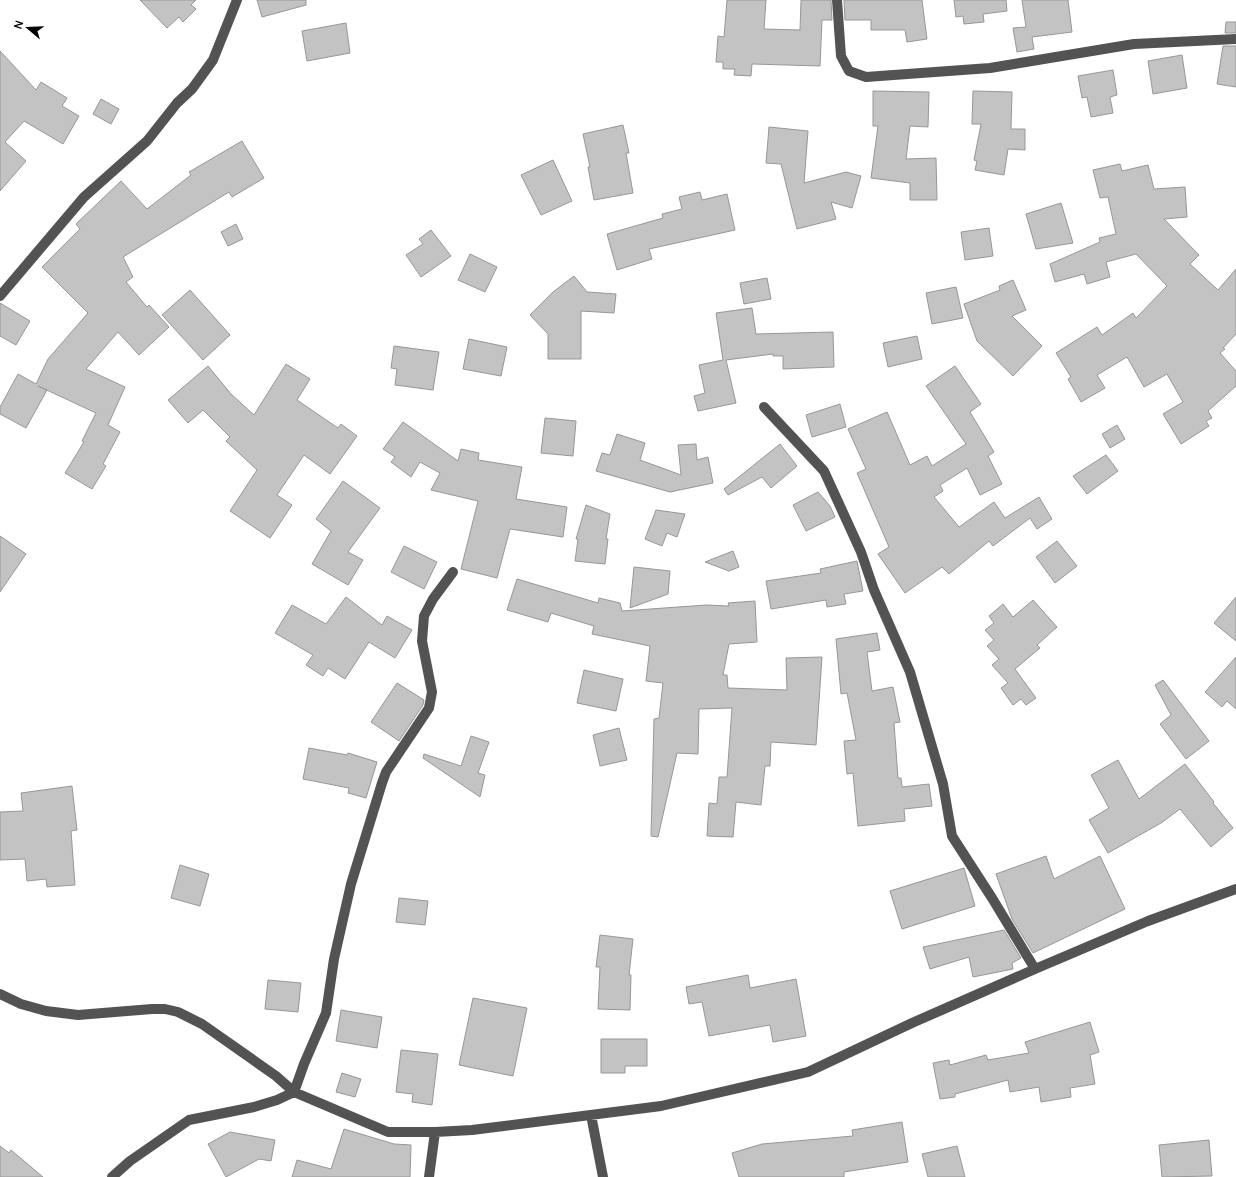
<svg xmlns="http://www.w3.org/2000/svg" width="1236" height="1177" viewBox="0 0 1236 1177" font-family="Manrope,sans-serif">
<style>
.building{fill:#c3c3c3;stroke:#979797}
.lines{fill:none;stroke-linecap:round;stroke-linejoin:round}
.minor{stroke:#535353;stroke-width:10}
</style>
<rect width="100%" height="100%" fill="#fff"/>
<path class="building" d="M 140,0 L 196,0 L 191,5 L 196,9 L 183,22 L 179,17 L 167,28 Z
M 257,0 L 306,0 L 306,5 L 262,17 Z
M 727,0 L 766,0 L 764,29 L 800,30 L 801,0 L 831,0 L 832,20 L 822,20 L 820,66 L 752,64 L 751,76 L 734,75 L 735,69 L 723,69 L 723,62 L 716,62 L 718,36 L 724,37 Z
M 844,0 L 922,0 L 927,39 L 907,42 L 905,30 L 871,30 L 871,20 L 845,20 Z
M 954,0 L 1006,0 L 1007,11 L 983,14 L 984,22 L 964,24 L 963,16 L 956,17 Z
M 1022,0 L 1068,0 L 1072,32 L 1032,37 L 1034,49 L 1017,52 L 1013,28 L 1026,27 Z
M 1226,22 L 1236,22 L 1236,33 L 1225,33 Z
M 346,23 L 350,53 L 307,61 L 302,31 Z
M 1223,46 L 1236,46 L 1236,87 L 1217,84 Z
M 0,51 L 36,90 L 41,82 L 67,98 L 62,106 L 79,116 L 63,144 L 24,121 L 5,142 L 26,161 L 0,191 Z
M 1182,55 L 1187,88 L 1153,94 L 1148,61 Z
M 1113,70 L 1117,95 L 1110,97 L 1113,113 L 1091,117 L 1087,97 L 1082,98 L 1078,76 Z
M 873,91 L 929,92 L 928,127 L 910,126 L 906,159 L 936,158 L 937,200 L 910,200 L 910,183 L 871,178 L 878,126 L 873,126 Z
M 973,91 L 1012,92 L 1011,129 L 1025,129 L 1025,150 L 1008,149 L 1004,175 L 975,170 L 977,161 L 974,160 L 981,124 L 972,124 Z
M 101,99 L 119,109 L 111,124 L 93,114 Z
M 623,125 L 629,153 L 626,153 L 633,193 L 594,200 L 588,167 L 590,167 L 583,134 Z
M 769,127 L 808,131 L 804,183 L 846,172 L 861,176 L 852,208 L 831,202 L 836,219 L 797,229 L 781,164 L 766,163 Z
M 242,141 L 264,178 L 232,197 L 229,192 L 123,257 L 133,277 L 126,282 L 147,307 L 149,305 L 169,327 L 139,355 L 118,332 L 86,369 L 125,387 L 108,425 L 120,432 L 103,464 L 106,466 L 92,489 L 65,473 L 84,442 L 82,441 L 96,413 L 38,386 L 47,390 L 26,428 L 0,414 L 0,407 L 18,374 L 36,384 L 48,359 L 88,313 L 42,267 L 80,229 L 76,224 L 121,181 L 147,209 L 191,175 L 189,172 Z
M 553,160 L 572,201 L 541,215 L 521,175 Z
M 1120,164 L 1122,171 L 1148,165 L 1154,189 L 1185,187 L 1187,217 L 1164,219 L 1199,255 L 1190,264 L 1218,290 L 1236,269 L 1236,334 L 1223,348 L 1225,349 L 1220,353 L 1236,371 L 1236,386 L 1208,411 L 1212,418 L 1206,421 L 1209,426 L 1181,444 L 1163,414 L 1183,402 L 1167,374 L 1144,387 L 1127,357 L 1097,375 L 1105,388 L 1081,402 L 1068,379 L 1071,377 L 1056,353 L 1097,327 L 1102,335 L 1133,313 L 1136,318 L 1167,286 L 1136,254 L 1106,262 L 1110,277 L 1087,284 L 1084,274 L 1055,282 L 1050,264 L 1100,242 L 1099,238 L 1116,234 L 1108,197 L 1100,198 L 1093,170 Z
M 700,192 L 702,200 L 727,194 L 735,230 L 649,249 L 652,259 L 617,270 L 607,234 L 663,218 L 662,214 L 682,209 L 679,197 Z
M 1061,203 L 1073,243 L 1036,249 L 1026,214 Z
M 236,224 L 243,239 L 228,246 L 221,232 Z
M 989,228 L 993,256 L 965,260 L 961,232 Z
M 431,230 L 451,256 L 421,277 L 406,255 L 423,244 L 419,239 Z
M 470,254 L 497,267 L 485,292 L 458,280 Z
M 574,276 L 587,292 L 616,294 L 614,313 L 581,311 L 581,359 L 548,359 L 548,334 L 530,315 L 553,292 Z
M 767,278 L 771,299 L 744,304 L 740,283 Z
M 1013,280 L 1026,310 L 1012,316 L 1042,346 L 1013,376 L 977,341 L 964,304 L 1000,290 L 999,286 Z
M 956,287 L 963,318 L 932,324 L 926,293 Z
M 190,290 L 230,335 L 203,360 L 162,315 Z
M 0,303 L 30,321 L 16,345 L 0,336 Z
M 752,308 L 756,334 L 833,332 L 834,367 L 783,369 L 783,356 L 773,356 L 773,354 L 726,360 L 736,403 L 698,411 L 694,396 L 705,393 L 699,365 L 723,360 L 716,313 Z
M 917,336 L 922,359 L 888,367 L 883,343 Z
M 469,339 L 507,347 L 501,376 L 463,369 Z
M 394,346 L 439,352 L 433,390 L 395,385 L 397,369 L 391,368 Z
M 286,364 L 310,379 L 297,400 L 338,428 L 341,424 L 357,436 L 330,474 L 304,455 L 277,495 L 292,505 L 270,538 L 230,511 L 257,470 L 226,441 L 230,437 L 203,410 L 188,423 L 168,400 L 208,366 L 231,394 L 254,415 Z
M 955,366 L 981,404 L 970,412 L 994,452 L 988,456 L 1002,484 L 980,495 L 967,468 L 940,485 L 943,491 L 934,497 L 959,527 L 994,502 L 1005,518 L 1039,497 L 1052,519 L 1037,529 L 1030,518 L 993,546 L 989,541 L 949,574 L 942,567 L 905,593 L 878,554 L 889,547 L 857,473 L 866,469 L 848,429 L 887,412 L 910,465 L 927,456 L 932,466 L 966,444 L 926,386 Z
M 840,404 L 846,427 L 812,437 L 806,415 Z
M 545,418 L 576,421 L 573,456 L 541,453 Z
M 403,422 L 458,461 L 461,449 L 479,453 L 478,460 L 522,467 L 516,499 L 567,507 L 563,537 L 510,529 L 497,578 L 461,569 L 478,501 L 431,490 L 440,473 L 420,462 L 411,477 L 391,462 L 395,457 L 383,449 Z
M 1117,425 L 1125,439 L 1110,448 L 1102,434 Z
M 617,434 L 645,443 L 640,460 L 681,475 L 678,445 L 696,444 L 697,460 L 708,457 L 713,483 L 670,492 L 596,471 L 602,453 L 610,455 Z
M 780,444 L 797,466 L 771,488 L 762,477 L 728,495 L 724,489 Z
M 1106,455 L 1118,471 L 1087,494 L 1073,476 Z
M 343,481 L 380,508 L 348,552 L 363,560 L 348,585 L 312,564 L 331,531 L 316,519 Z
M 818,492 L 830,506 L 835,517 L 806,531 L 793,505 Z
M 586,505 L 610,514 L 606,539 L 608,539 L 605,564 L 575,561 L 578,539 L 576,539 Z
M 656,510 L 685,514 L 677,537 L 667,533 L 662,546 L 645,539 Z
M 0,536 L 26,554 L 0,592 Z
M 1057,541 L 1077,566 L 1055,583 L 1036,557 Z
M 404,546 L 437,562 L 424,589 L 391,572 Z
M 733,551 L 739,567 L 729,571 L 705,562 Z
M 857,561 L 863,591 L 844,594 L 846,604 L 827,607 L 826,600 L 771,609 L 766,581 L 821,573 L 820,569 Z
M 634,567 L 670,571 L 668,594 L 630,608 Z
M 517,579 L 598,603 L 599,598 L 620,603 L 622,611 L 706,605 L 729,606 L 728,603 L 755,601 L 757,642 L 729,644 L 723,675 L 727,675 L 728,688 L 787,690 L 786,658 L 822,657 L 816,745 L 771,742 L 770,766 L 765,766 L 761,805 L 736,802 L 733,837 L 707,836 L 709,803 L 717,804 L 719,777 L 727,777 L 732,708 L 699,709 L 698,754 L 677,753 L 658,837 L 651,836 L 654,719 L 659,718 L 663,683 L 646,681 L 650,646 L 592,634 L 594,626 L 551,613 L 548,622 L 507,610 Z
M 346,597 L 382,625 L 387,616 L 412,630 L 395,658 L 369,642 L 345,679 L 328,668 L 323,676 L 306,665 L 313,655 L 275,633 L 292,605 L 326,624 Z
M 1236,597 L 1236,641 L 1214,623 Z
M 1033,600 L 1057,627 L 1037,645 L 1040,648 L 1015,669 L 1036,698 L 1026,705 L 1021,699 L 1013,705 L 1001,688 L 1008,683 L 992,665 L 999,659 L 987,646 L 994,640 L 985,630 L 994,623 L 989,616 L 1003,604 L 1013,617 Z
M 877,633 L 880,650 L 867,652 L 872,691 L 893,687 L 900,722 L 894,723 L 898,778 L 901,778 L 902,787 L 929,784 L 932,806 L 904,809 L 905,821 L 858,826 L 853,773 L 847,774 L 844,741 L 856,740 L 847,693 L 841,694 L 836,639 Z
M 1236,657 L 1236,709 L 1227,701 L 1222,707 L 1205,692 Z
M 584,670 L 623,679 L 616,711 L 577,703 Z
M 1163,680 L 1209,741 L 1186,759 L 1160,724 L 1171,715 L 1155,685 Z
M 397,683 L 424,700 L 423,705 L 399,741 L 371,722 Z
M 619,728 L 627,760 L 600,766 L 593,735 Z
M 471,736 L 489,742 L 478,773 L 485,775 L 480,797 L 423,758 L 424,754 L 461,766 Z
M 309,748 L 347,755 L 348,753 L 377,762 L 366,798 L 348,793 L 349,788 L 303,779 Z
M 1118,760 L 1139,799 L 1185,764 L 1214,802 L 1213,803 L 1233,828 L 1211,847 L 1180,809 L 1161,823 L 1108,853 L 1089,820 L 1109,808 L 1091,775 Z
M 72,786 L 77,830 L 71,831 L 75,885 L 47,887 L 46,879 L 27,881 L 25,859 L 0,860 L 0,812 L 23,811 L 21,793 Z
M 1046,856 L 1054,879 L 1100,856 L 1125,909 L 1033,953 L 1012,919 L 996,874 Z
M 180,865 L 209,874 L 200,906 L 171,898 Z
M 964,868 L 975,906 L 902,929 L 890,891 Z
M 399,898 L 428,901 L 425,925 L 396,922 Z
M 1004,930 L 1021,958 L 1012,963 L 1013,969 L 973,977 L 969,957 L 930,969 L 923,947 Z
M 600,935 L 633,939 L 629,975 L 631,975 L 630,1010 L 598,1009 L 600,967 L 596,967 Z
M 748,975 L 750,988 L 796,979 L 806,1036 L 773,1042 L 770,1025 L 709,1036 L 702,1002 L 689,1004 L 686,987 Z
M 268,980 L 301,983 L 298,1012 L 265,1009 Z
M 473,998 L 527,1008 L 513,1076 L 459,1065 Z
M 341,1010 L 382,1017 L 377,1048 L 336,1041 Z
M 1090,1022 L 1099,1052 L 1090,1055 L 1095,1084 L 1070,1088 L 1071,1097 L 1041,1102 L 1039,1087 L 1010,1092 L 1008,1080 L 955,1094 L 955,1097 L 940,1099 L 933,1063 L 949,1060 L 950,1065 L 986,1055 L 988,1060 L 1029,1053 L 1025,1042 Z
M 601,1039 L 647,1039 L 647,1066 L 625,1066 L 625,1073 L 601,1073 Z
M 401,1050 L 438,1054 L 432,1105 L 412,1102 L 413,1094 L 396,1092 Z
M 342,1073 L 361,1079 L 355,1097 L 336,1092 Z
M 902,1122 L 908,1162 L 844,1172 L 844,1177 L 739,1177 L 732,1153 L 762,1144 L 853,1136 L 852,1130 Z
M 344,1129 L 394,1144 L 411,1145 L 410,1177 L 292,1177 L 297,1160 L 331,1169 Z
M 230,1132 L 275,1140 L 271,1161 L 259,1159 L 226,1177 L 208,1144 Z
M 1209,1140 L 1212,1176 L 1162,1177 L 1159,1145 Z
M 0,1146 L 9,1153 L 11,1150 L 43,1177 L 0,1177 Z
M 957,1146 L 965,1177 L 928,1177 L 922,1154 Z"/>
<g class="lines">
<path class="minor" d="M 837,0 L 841,56 L 849,71 L 866,77 L 990,68 L 1134,44 L 1236,39
M 0,296 L 84,197 L 147,141 L 177,103 L 192,89 L 213,60 L 237,0
M 764,407 L 824,471 L 861,552 L 874,590 L 910,672 L 943,784 L 952,836 L 992,898 L 1035,969
M 0,994 L 21,1004 L 46,1011 L 78,1015 L 152,1009 L 165,1009 L 178,1012 L 202,1024 L 276,1076 L 294,1092 L 304,1064 L 326,1013 L 334,959 L 351,884 L 382,783 L 386,772 L 429,708 L 432,692 L 422,641 L 424,616 L 433,599 L 453,572
M 591,1115 L 603,1177
M 112,1177 L 130,1161 L 189,1120 L 254,1107 L 277,1100 L 294,1092 L 388,1132 L 435,1132 L 472,1130 L 661,1106 L 808,1072 L 912,1023 L 1035,969 L 1148,921 L 1236,889
M 429,1177 L 435,1132"/>
</g>
<g transform="translate(28 28) rotate(289)" stroke="#ffffff" stroke-width="3" paint-order="stroke">
<path d="M0-3L7 15L0 10L-7 15Z" fill="#000000"/>
<text y="-6" font-size="11" font-weight="bold" text-anchor="middle" fill="#000000">N</text>
</g>
</svg>
